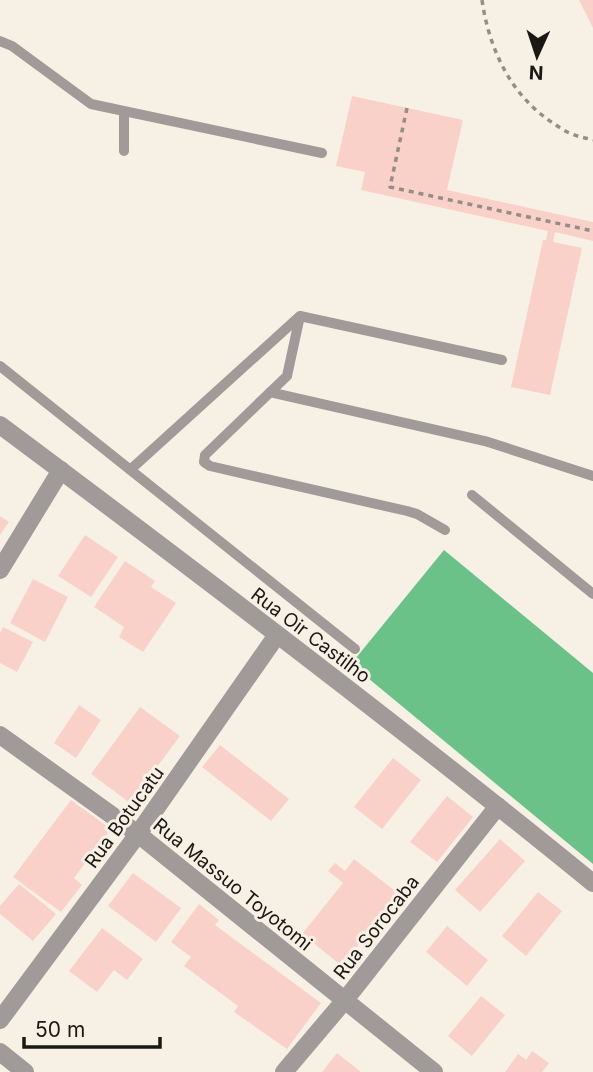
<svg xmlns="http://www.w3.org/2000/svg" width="593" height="1072" viewBox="0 0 593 1072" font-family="Inter,sans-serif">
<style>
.forest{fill:#6ac289}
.building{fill:#fad1c8}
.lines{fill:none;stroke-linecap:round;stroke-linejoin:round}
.path{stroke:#938f87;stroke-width:3.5;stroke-dasharray:5 5;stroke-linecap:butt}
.service{stroke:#a09a99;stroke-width:10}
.minor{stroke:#a09a99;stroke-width:18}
.labels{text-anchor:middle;stroke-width:6;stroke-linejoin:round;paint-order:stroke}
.street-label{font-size:19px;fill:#1a1814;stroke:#f7f1e5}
</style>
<rect width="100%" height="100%" fill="#f7f1e5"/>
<path class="forest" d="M 444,550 L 593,673 L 593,864 L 351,664 Z"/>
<path class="building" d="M 579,0 L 593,0 L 593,28 Z
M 352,96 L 463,120 L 447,190 L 593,222 L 593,241 L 555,232 L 553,242 L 582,248 L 550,395 L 511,387 L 543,240 L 546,240 L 548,231 L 361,190 L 365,172 L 336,166 Z
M 0,516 L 9,522 L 0,535 Z
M 85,535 L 118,557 L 91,597 L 58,576 Z
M 125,561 L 155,581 L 151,587 L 176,603 L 143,652 L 119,637 L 124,627 L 94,607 Z
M 33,579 L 68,597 L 45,642 L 10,623 Z
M 3,627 L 33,642 L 17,672 L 0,663 L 0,633 Z
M 79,705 L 101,720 L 76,758 L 54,743 Z
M 140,707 L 180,736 L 130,803 L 91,774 Z
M 220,745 L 289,799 L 271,821 L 202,767 Z
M 393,758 L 421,780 L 382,829 L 354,807 Z
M 447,796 L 473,817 L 437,862 L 410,842 Z
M 71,800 L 111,829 L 74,878 L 82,885 L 61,912 L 13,877 Z
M 500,839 L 525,861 L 480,912 L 455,890 Z
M 354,859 L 399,894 L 342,966 L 302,934 L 343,883 L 328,871 L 335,863 L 345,871 Z
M 133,873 L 181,908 L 156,942 L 108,906 Z
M 19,884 L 56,914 L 33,941 L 0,914 L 0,906 Z
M 538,892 L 562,911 L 526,956 L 502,936 Z
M 199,904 L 219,920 L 215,925 L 321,1003 L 287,1049 L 234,1012 L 238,1006 L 184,966 L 191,957 L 171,942 Z
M 447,926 L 488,960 L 467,986 L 426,952 Z
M 102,928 L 143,959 L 127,980 L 114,970 L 97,992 L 69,971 Z
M 481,996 L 505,1015 L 472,1056 L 448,1036 Z
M 532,1051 L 549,1063 L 542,1072 L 505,1072 L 518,1054 L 526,1060 Z
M 337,1053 L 361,1072 L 322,1072 Z"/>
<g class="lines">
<path class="path" d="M 482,0 C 489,49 511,96 553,123 C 559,127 566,132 572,134 C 579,137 586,138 593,140
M 407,108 L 390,187 L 593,231"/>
<path class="service" d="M 0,41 L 12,46 L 91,104 L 322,153
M 124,112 L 124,151
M 0,366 L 355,649
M 270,392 L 485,441 L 593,476
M 130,470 L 300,316
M 472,495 L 593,594
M 445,530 L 417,514 L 407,511 L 210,466 L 204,462 L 205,455 L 287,376 L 300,316 L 502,360"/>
<path class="minor" d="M 0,425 C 200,574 399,725 593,883
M 0,570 L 61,470
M 0,735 L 138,834 L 434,1072
M 0,1020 L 138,834 L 277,635
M 0,1052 L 25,1072
M 284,1072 L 345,1000 L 498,806"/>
</g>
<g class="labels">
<g class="street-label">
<text transform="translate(311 635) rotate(37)" y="7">Rua Oir Castilho</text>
<text transform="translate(124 817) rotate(-54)" y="7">Rua Botucatu</text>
<text transform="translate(233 884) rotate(39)" y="7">Rua Massuo Toyotomi</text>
<text transform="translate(376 927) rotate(-52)" y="7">Rua Sorocaba</text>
</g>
</g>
<g transform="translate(537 56) rotate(183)" stroke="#f7f1e5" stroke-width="5" paint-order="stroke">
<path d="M0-5L12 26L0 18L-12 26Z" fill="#1a1814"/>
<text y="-10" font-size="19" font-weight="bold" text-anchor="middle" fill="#1a1814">N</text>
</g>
<path d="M24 1037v10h136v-10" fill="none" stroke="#1a1814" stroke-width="3.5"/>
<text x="35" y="1037" font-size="21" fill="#1a1814" stroke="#f7f1e5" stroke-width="5" paint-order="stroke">50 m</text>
</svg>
